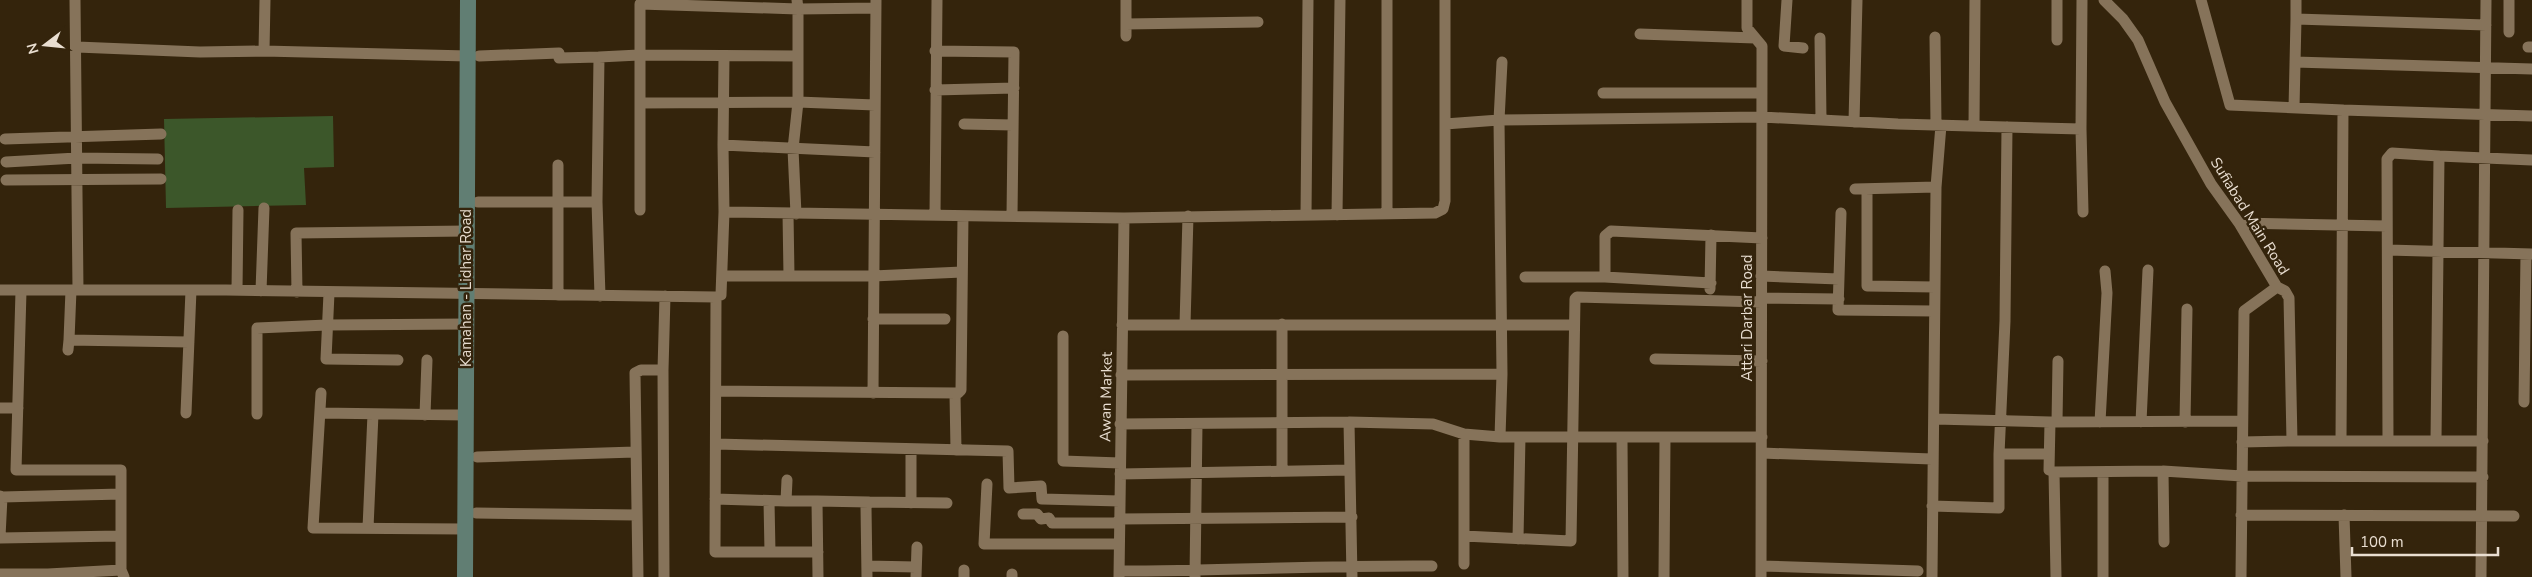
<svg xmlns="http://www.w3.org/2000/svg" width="2532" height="577" viewBox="0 0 2532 577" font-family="'Nunito Sans',sans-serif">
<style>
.green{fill:#3c572a}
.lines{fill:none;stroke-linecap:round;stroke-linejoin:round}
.minor{stroke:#86735a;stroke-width:11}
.secondary{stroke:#617e73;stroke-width:16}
.labels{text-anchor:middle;stroke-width:5;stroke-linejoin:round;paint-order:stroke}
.street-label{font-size:15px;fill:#e9ded1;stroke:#34240c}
</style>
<rect width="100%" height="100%" fill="#34240c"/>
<path class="green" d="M 333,116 L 334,167 L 304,168 L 306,205 L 166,208 L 164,119 Z"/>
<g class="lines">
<path class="minor" d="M 75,0 L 78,290
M 265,0 L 264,51 L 468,56
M 1126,0 L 1126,36
M 1747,0 L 1747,28 L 1762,46 L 1762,59 L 1761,577
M 1787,0 L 1784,46 L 1803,48
M 2104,0 L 2123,19 L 2138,40 L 2165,102 L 2211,184 L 2239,223 L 2277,287 L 2244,311 L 2241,577
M 2201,0 L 2230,105 L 2343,110 L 2341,441
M 2296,19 L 2296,0
M 1126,24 L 1258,22
M 2509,32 L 2509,0
M 1640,34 L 1755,38
M 1935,37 L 1936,125
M 1820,38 L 1821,120
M 2057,40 L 2057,0
M 77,47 L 200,52 L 264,51
M 2528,47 L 2532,47
M 935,51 L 1014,52 L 1012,216
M 479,56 L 559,53 L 559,58 L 599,57 L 597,202 L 600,296
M 599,57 L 639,55 L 798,56
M 2295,62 L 2532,69
M 935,90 L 1014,88
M 1603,93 L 1762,93
M 640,103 L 798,102 L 793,149 L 796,214
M 875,105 L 798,102 L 798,9 L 876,8
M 2294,108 L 2296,19 L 2486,25
M 2343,110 L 2532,116
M 1854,122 L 1857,0
M 964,124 L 1013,125
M 1445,124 L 1499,120 L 1762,117 L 1898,124 L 2081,129 L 2082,0
M 1974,126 L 1975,0
M 2081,129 L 2083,212
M 5,139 L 161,134
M 723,145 L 724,56
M 6,162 L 77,158 L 158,159
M 558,165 L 558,295
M 6,180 L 161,179
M 1855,189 L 1936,187
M 1867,189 L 1867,286 L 1935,287
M 478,202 L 597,202
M 640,210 L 640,4 L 798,9 L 797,0
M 724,212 L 723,145 L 875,152
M 788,213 L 789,276
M 1841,213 L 1838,310 L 1934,311
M 1387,214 L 1387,0
M 935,215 L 937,0
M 1306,215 L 1308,0
M 1337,215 L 1340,0
M 2239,223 L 2387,226
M 2388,250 L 2532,254
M 722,276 L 873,276 L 962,272
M 1761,276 L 1839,279
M 1525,277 L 1605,277 L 1711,283
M 1605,277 L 1605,236 L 1611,231 L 1762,238
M 1710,289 L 1711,235
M 0,290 L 226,290 L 716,297 L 721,295 L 724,212 L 1124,218 L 1435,213 L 1443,209 L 1445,201 L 1445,0
M 237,290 L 238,210
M 21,291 L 16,470 L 121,470 L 121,570 L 124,577
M 261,291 L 264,208
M 297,292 L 296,233 L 467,231
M 329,293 L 326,359 L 398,360
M 716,297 L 715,552 L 818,552
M 1761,298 L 1839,299
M 873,319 L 945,319
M 1122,325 L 1574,325
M 1185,325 L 1188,216
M 1063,336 L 1063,461 L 1120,463
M 69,340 L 71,290
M 68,350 L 69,340 L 189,342
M 1655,359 L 1762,361
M 663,370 L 664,577
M 1502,374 L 1499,120 L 1502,62
M 1121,375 L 1502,374 L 1500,437
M 716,391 L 958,393 L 961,390 L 963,216
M 321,393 L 313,528 L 465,529
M 873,393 L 876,0
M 955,395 L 956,450
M 2524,402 L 2526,254
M 0,408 L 18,408
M 186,413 L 191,290
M 320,413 L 466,415
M 257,414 L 257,328 L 327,325 L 466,324
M 425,415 L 427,360
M 1935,419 L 2050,422
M 1349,422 L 1352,577
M 2057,422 L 2058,361
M 2100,422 L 2107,293 L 2105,271
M 2141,422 L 2148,270
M 2185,422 L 2187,309
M 1120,424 L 1349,422 L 1433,424 L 1464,434 L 1500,437 L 1762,437
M 1622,438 L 1623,577
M 2292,441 L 2483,441
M 2388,441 L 2387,159 L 2392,153 L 2439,156
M 2436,441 L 2439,156 L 2532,160
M 2242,442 L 2292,441 L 2289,298 L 2285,291 L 2277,287
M 716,444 L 1008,451 L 1009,488 L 1041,486 L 1042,499 L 1120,501
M 911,449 L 911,503
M 1762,453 L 1932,459
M 1999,454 L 2005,321 L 2007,127
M 477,457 L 635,452
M 1282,470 L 1282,324
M 2054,472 L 2049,470 L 2050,422 L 2242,421
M 2103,472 L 2103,577
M 1120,474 L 1350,470
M 787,480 L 786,501 L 817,501 L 818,577
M 987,484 L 984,544 L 1119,544
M 0,496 L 2,497 L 0,537
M 2,497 L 121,494
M 715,499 L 786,501
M 769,501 L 770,552
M 817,501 L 869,502
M 1932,506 L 1999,508 L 1999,454 L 2049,454
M 476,513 L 637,515
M 1023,514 L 1037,514 L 1041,519 L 1049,518 L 1052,523 L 1120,523
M 2241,515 L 2514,516
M 2344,515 L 2346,577
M 1119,519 L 1352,517
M 368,528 L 373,414
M 1464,536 L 1464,434
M 0,538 L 120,536
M 1518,539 L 1520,437
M 2164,542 L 2163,471 L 2242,476 L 2483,477
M 1464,564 L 1464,536 L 1571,541 L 1575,299 L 1577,297 L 1761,302
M 867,566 L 916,567
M 1761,566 L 1918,571
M 1119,571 C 1223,571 1327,565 1432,566
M 0,574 L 48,574 L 121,570
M 1012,574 L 1012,577
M 638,577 L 635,373 L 641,370 L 663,370 L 665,296
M 867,577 L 866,507 L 869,502 L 947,503
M 916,577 L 917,547
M 964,577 L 964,570
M 1119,577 L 1124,218
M 1195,577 L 1197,424
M 1664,577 L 1665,438
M 1932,577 L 1936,187 L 1941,125
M 2056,577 L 2054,472 L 2163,471
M 2481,577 L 2486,0"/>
<path class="secondary" d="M 465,577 L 468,0"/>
</g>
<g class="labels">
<g class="street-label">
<text transform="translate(2250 216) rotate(58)" y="5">Sufiabad Main Road</text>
<text transform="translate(466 288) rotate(-90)" y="5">Kamahan - Lidhar Road</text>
<text transform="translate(1747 318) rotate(-90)" y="5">Attari Darbar Road</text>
<text transform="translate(1106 397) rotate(-89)" y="5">Awan Market</text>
</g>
</g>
<g transform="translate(45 45) rotate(254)" stroke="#34240c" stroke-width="4" paint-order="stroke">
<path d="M0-4L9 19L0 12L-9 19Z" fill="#e9ded1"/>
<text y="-8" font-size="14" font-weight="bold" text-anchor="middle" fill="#e9ded1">N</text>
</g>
<path d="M2352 547v8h146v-8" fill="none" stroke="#e9ded1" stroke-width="2.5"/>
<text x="2360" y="547" font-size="15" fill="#e9ded1" stroke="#34240c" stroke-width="4" paint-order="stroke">100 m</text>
</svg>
